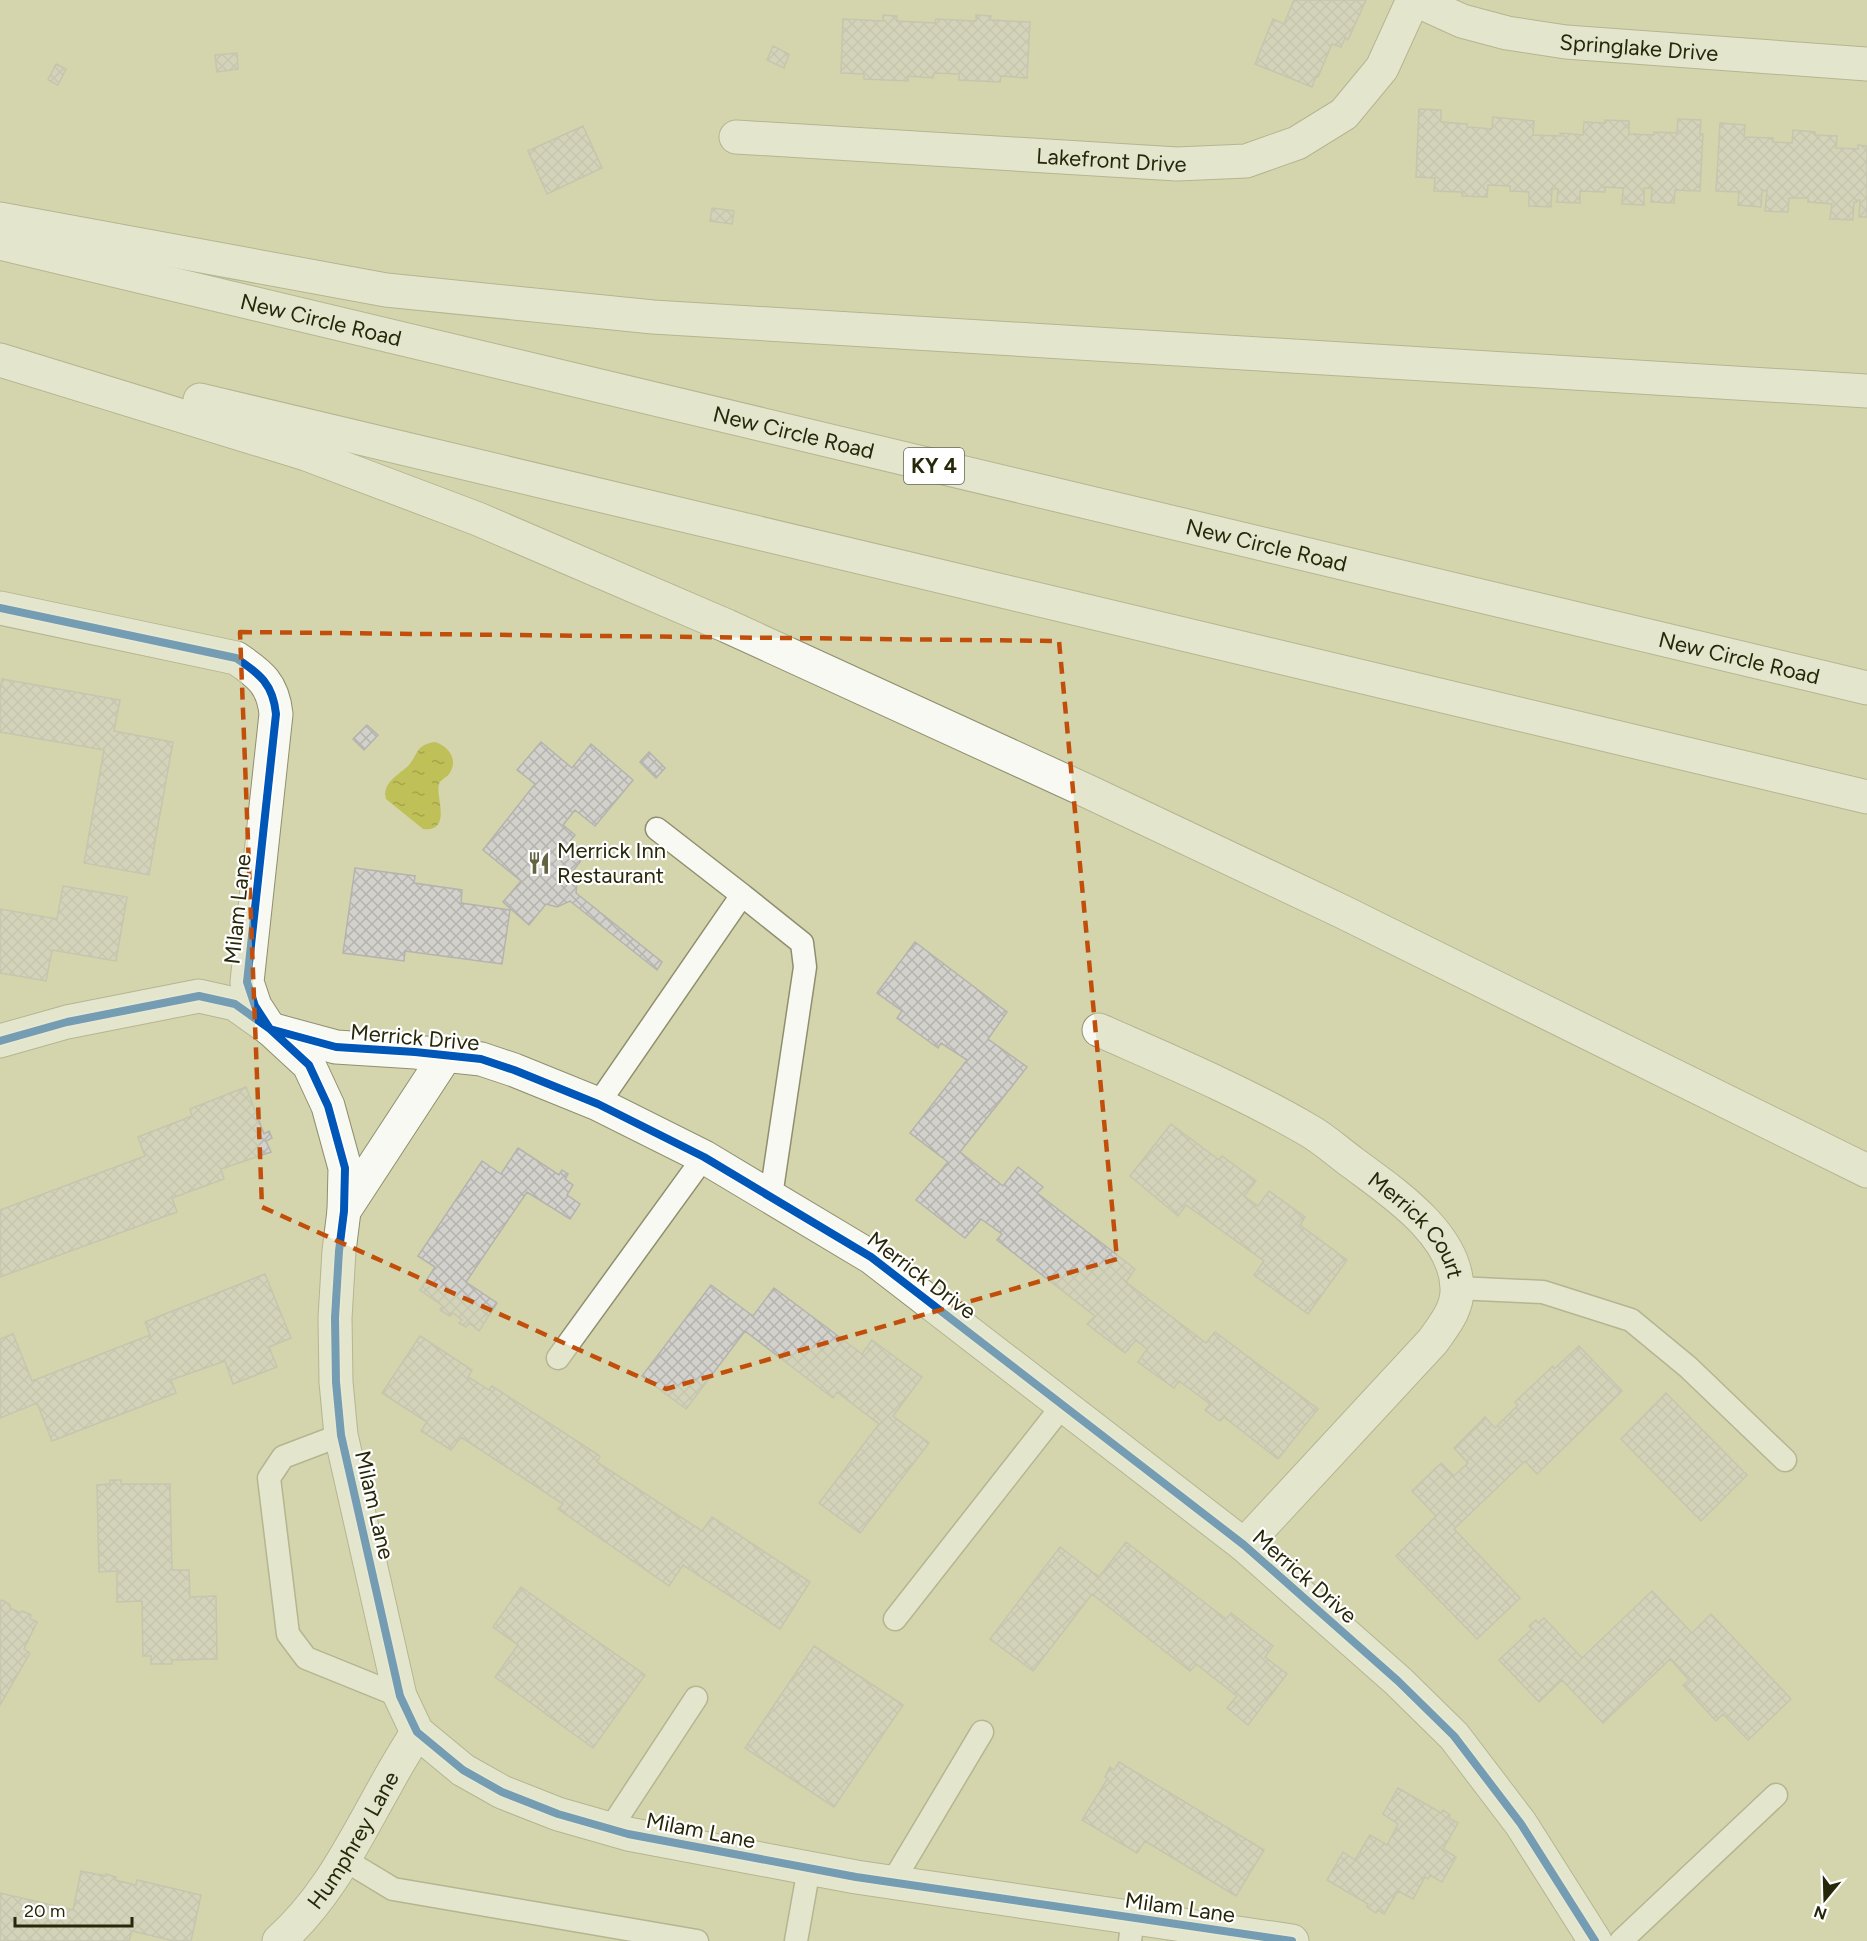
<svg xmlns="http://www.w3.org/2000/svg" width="1867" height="1941" viewBox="0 0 1867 1941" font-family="Figtree,sans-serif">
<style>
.water{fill:url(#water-ripples)}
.building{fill:url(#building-cross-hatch);stroke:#b4b3ad;stroke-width:1.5}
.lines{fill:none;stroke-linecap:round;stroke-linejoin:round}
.lane-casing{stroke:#8f8f6f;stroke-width:25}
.street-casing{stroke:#8f8f6f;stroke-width:35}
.highway-casing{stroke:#8f8f6f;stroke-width:35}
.lane{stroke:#f9f9f3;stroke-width:22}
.street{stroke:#f9f9f3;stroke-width:33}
.highway{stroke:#f9f9f3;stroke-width:33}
.cycleway-casing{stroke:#fff;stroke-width:11}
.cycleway{stroke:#0057b8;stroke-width:8}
.marked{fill:none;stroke:#c14f0b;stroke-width:4.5;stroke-dasharray:12 8;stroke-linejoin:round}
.labels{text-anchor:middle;stroke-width:4.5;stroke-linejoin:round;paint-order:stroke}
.shield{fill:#fff;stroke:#686853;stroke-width:1.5}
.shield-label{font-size:21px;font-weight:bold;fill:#272709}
.street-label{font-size:22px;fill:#272709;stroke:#fff}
.poi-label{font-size:22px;fill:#272709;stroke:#fff;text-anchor:start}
</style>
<defs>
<pattern id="water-ripples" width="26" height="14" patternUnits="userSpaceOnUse" patternTransform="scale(1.5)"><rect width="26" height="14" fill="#c0c058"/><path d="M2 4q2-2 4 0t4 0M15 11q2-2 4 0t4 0" fill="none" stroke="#a5a54b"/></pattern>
<pattern id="building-cross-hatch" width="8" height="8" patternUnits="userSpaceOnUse" patternTransform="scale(1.5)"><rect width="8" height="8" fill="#d2d1cb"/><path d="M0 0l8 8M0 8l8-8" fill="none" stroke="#b4b3ad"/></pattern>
</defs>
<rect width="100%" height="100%" fill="#d4d5ad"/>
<path class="water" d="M 435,742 C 449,746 459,761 449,774 C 446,778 440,780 439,784 C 435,796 453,832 423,829 L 386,799 C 382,783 397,776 408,766 C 419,754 415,745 435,742 Z"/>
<path class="building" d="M 1294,0 L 1366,0 L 1348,40 L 1345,38 L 1341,47 L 1332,44 L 1318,77 L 1316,76 L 1312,87 L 1255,64 L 1273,19 L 1284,24 Z
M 883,15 L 897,16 L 897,21 L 935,23 L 936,19 L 976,21 L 976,15 L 991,16 L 990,20 L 1030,22 L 1027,78 L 1001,76 L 1000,82 L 959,80 L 959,74 L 934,73 L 933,78 L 908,76 L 908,81 L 864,79 L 864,74 L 841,73 L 843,19 L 883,21 Z
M 773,46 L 789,54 L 784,68 L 767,60 Z
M 237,53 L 238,69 L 217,72 L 215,55 Z
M 56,64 L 66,69 L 58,85 L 48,80 Z
M 1419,109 L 1441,110 L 1441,122 L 1467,124 L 1467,127 L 1492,129 L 1493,117 L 1534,121 L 1533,135 L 1561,136 L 1560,133 L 1583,135 L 1584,122 L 1605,123 L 1605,120 L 1629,121 L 1629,134 L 1654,135 L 1654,132 L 1677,133 L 1678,119 L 1701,120 L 1700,134 L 1703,134 L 1700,191 L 1675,190 L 1674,203 L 1651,202 L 1652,188 L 1644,188 L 1644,205 L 1622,204 L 1623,188 L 1605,187 L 1605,192 L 1580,191 L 1580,203 L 1557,202 L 1558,189 L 1552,189 L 1551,207 L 1529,206 L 1529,192 L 1510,191 L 1510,186 L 1488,185 L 1487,197 L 1462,196 L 1462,192 L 1434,191 L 1435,178 L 1416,177 Z
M 1720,123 L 1745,125 L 1744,137 L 1773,138 L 1773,142 L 1792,143 L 1793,130 L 1815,132 L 1815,135 L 1837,136 L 1836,148 L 1858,149 L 1858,145 L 1867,146 L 1867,217 L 1859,217 L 1860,200 L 1858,200 L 1857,202 L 1854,202 L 1853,220 L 1830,219 L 1832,204 L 1808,202 L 1808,198 L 1789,198 L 1788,212 L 1765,211 L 1767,191 L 1762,190 L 1761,207 L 1738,205 L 1739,192 L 1716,191 Z
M 583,126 L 602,168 L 547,194 L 528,151 Z
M 712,208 L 734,211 L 732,224 L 710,221 Z
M 2,679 L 120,700 L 114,731 L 173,742 L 149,875 L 84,863 L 104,750 L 0,732 L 0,690 Z
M 367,725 L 378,735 L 364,750 L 353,739 Z
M 541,742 L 572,768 L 591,744 L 633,780 L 595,826 L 575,810 L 563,825 L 575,835 L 570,841 L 586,854 L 572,872 L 577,883 L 576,893 L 662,962 L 657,970 L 570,901 L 557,907 L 546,904 L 529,925 L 503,902 L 521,881 L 483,850 L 535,784 L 517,770 Z
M 649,752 L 665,768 L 656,778 L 640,762 Z
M 355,868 L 415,876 L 414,883 L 462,890 L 461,903 L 510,910 L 502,964 L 405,951 L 404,961 L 343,953 Z
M 63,886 L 127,897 L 116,961 L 52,950 L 46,981 L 0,973 L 0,909 L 57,919 Z
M 915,942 L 1007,1012 L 988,1039 L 1027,1067 L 960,1152 L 1003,1186 L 1018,1167 L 1043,1187 L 1037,1193 L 1135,1269 L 1126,1282 L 1206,1343 L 1215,1332 L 1318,1409 L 1278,1459 L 1224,1417 L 1220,1421 L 1205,1410 L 1210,1404 L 1179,1381 L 1174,1388 L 1138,1362 L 1147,1349 L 1136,1340 L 1125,1353 L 1087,1324 L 1095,1316 L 997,1240 L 1002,1234 L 981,1219 L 965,1238 L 916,1200 L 948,1162 L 910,1133 L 967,1060 L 941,1043 L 938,1048 L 897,1018 L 902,1011 L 877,993 Z
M 246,1087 L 264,1134 L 269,1131 L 272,1138 L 266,1141 L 271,1152 L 221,1169 L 224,1179 L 172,1198 L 177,1212 L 0,1277 L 0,1210 L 145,1156 L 138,1137 L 192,1116 L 190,1109 Z
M 1171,1124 L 1219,1160 L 1222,1156 L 1256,1181 L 1244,1196 L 1258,1206 L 1269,1191 L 1305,1217 L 1300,1225 L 1347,1260 L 1308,1314 L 1254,1275 L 1264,1261 L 1186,1205 L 1178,1216 L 1130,1176 Z
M 518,1148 L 559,1175 L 562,1170 L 568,1174 L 565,1179 L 573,1185 L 567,1195 L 580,1204 L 570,1219 L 527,1192 L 466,1282 L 497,1303 L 479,1331 L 469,1323 L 466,1327 L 459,1323 L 462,1320 L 453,1313 L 450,1316 L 440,1310 L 443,1306 L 420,1290 L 435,1267 L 418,1256 L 482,1161 L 501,1174 Z
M 265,1274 L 291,1338 L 269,1347 L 277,1367 L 233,1384 L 225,1361 L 171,1380 L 176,1393 L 52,1441 L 37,1403 L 0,1418 L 0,1339 L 13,1334 L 32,1381 L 150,1335 L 145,1322 Z
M 711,1285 L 753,1316 L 774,1288 L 862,1354 L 872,1340 L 922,1377 L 893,1416 L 929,1443 L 860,1533 L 819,1503 L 879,1424 L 837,1392 L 833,1398 L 745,1331 L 686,1409 L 642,1376 Z
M 420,1336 L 472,1370 L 468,1377 L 489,1390 L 492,1386 L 600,1456 L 597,1462 L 702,1531 L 712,1517 L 810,1582 L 780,1629 L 683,1565 L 669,1586 L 558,1509 L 563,1504 L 461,1437 L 451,1450 L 421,1431 L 427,1422 L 382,1393 Z
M 1579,1346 L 1622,1391 L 1537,1474 L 1525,1461 L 1454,1529 L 1520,1598 L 1477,1639 L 1396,1556 L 1436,1516 L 1412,1491 L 1441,1463 L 1454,1476 L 1468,1463 L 1454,1448 L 1485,1417 L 1495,1428 L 1518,1405 L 1515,1402 L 1553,1366 L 1554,1369 Z
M 1666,1393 L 1747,1475 L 1701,1521 L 1621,1439 Z
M 110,1480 L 121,1480 L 121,1484 L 170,1484 L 172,1570 L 189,1570 L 190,1597 L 216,1596 L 217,1659 L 172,1660 L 172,1664 L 151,1664 L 151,1656 L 143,1656 L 142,1601 L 117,1602 L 117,1571 L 99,1572 L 97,1485 L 110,1484 Z
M 1126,1542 L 1226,1619 L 1231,1613 L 1273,1646 L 1265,1657 L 1287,1674 L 1248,1725 L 1227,1708 L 1237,1696 L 1196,1664 L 1190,1671 L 1092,1594 L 1033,1671 L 990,1639 L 1060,1547 L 1099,1577 Z
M 521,1587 L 645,1675 L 593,1748 L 495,1677 L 518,1645 L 493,1627 Z
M 1652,1591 L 1692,1633 L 1711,1614 L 1791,1699 L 1748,1740 L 1723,1714 L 1716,1721 L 1683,1685 L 1689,1680 L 1670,1659 L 1603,1723 L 1562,1680 L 1539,1702 L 1499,1660 L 1532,1629 L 1529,1626 L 1536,1620 L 1538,1623 L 1544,1618 L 1582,1658 Z
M 2,1600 L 10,1605 L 10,1608 L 20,1613 L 22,1611 L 31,1615 L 30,1619 L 37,1622 L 24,1649 L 30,1653 L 0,1705 L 0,1602 Z
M 814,1646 L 903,1705 L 834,1807 L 745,1748 Z
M 1119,1762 L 1264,1850 L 1236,1896 L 1145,1841 L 1137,1853 L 1082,1820 L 1108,1778 L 1105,1777 L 1110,1767 L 1114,1770 Z
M 1398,1788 L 1441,1813 L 1443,1810 L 1450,1815 L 1449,1818 L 1458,1823 L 1443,1849 L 1456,1857 L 1442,1882 L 1430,1875 L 1428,1879 L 1425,1877 L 1413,1899 L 1398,1891 L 1384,1914 L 1378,1910 L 1376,1913 L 1367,1907 L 1368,1904 L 1327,1880 L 1343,1852 L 1355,1860 L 1370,1835 L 1387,1845 L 1398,1824 L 1383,1814 Z
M 81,1871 L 106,1876 L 106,1874 L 116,1877 L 115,1880 L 136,1885 L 137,1880 L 201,1895 L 191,1941 L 174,1941 L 132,1931 L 129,1941 L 0,1941 L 0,1893 L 73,1910 Z"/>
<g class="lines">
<g class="lane-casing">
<path id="lane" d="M 657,829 L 742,895
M 598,1104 L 742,895 L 802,943 L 805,967 L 771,1196
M 1457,1288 L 1543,1292 L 1631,1320 L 1688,1367 L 1785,1460
M 558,1358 L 704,1157
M 341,1435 L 283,1457 L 269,1478 L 288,1634 L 306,1658 L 400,1696
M 895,1619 L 1063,1405
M 610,1829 L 696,1698
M 345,1860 L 393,1889 L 697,1941
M 892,1883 L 982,1732
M 796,1941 L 809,1868
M 1130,1941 L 1133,1918
M 1621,1941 L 1776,1795"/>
</g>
<g class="street-casing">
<g id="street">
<path id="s1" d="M 1416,0 L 1462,21 L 1507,33 L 1566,42 L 1867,64"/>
<path id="s2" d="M 736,137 L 1177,164 L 1246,161 L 1297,143 L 1344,114 L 1382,68 L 1413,0"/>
<path d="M 0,608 L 236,658 C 260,674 273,684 276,714 L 247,982 L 255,1006 L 270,1029 L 309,1065 L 328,1106 L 345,1168 L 344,1211 L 339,1251 L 335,1318 L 336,1382 L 341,1435 L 400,1696 L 417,1732 L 463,1770 L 502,1792 L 558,1814 L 628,1834 L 856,1877 L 1292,1941"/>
<path id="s3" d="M 1099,1030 C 1169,1061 1241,1091 1308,1130 C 1324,1139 1338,1152 1353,1163 C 1392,1192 1456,1234 1457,1288 C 1458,1309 1444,1325 1433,1341 L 1244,1545"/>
<path d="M 0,1041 L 67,1022 L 199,996 L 235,1004 L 270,1029 L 336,1047 L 415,1052 L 481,1059 L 514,1070 L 598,1104 L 704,1157 L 871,1257 L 1244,1545 L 1398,1681 L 1454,1736 L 1521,1824 L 1595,1941"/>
<path d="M 344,1211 L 446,1055"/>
<path id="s4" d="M 279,1941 C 329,1896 354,1841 387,1783 C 396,1766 407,1749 417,1732"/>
</g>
</g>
<g class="highway-casing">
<g id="highway">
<path d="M 0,219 L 386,290 L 653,317 L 1867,391"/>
<path id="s5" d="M 0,243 L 1867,688"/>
<path d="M 0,360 L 306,454 L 478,519 L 727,626 L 1087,791 L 1341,911 L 1867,1171"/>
<path d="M 200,400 L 1867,797"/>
</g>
</g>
<use href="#lane" class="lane"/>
<use href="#street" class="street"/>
<use href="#highway" class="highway"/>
<g class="cycleway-casing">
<path id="cycleway" d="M 0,608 L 236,658 C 260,674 273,684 276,714 L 247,982 L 255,1006 L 270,1029 L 309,1065 L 328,1106 L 345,1168 L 344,1211 L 339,1251 L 335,1318 L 336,1382 L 341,1435 L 400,1696 L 417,1732 L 463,1770 L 502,1792 L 558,1814 L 628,1834 L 856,1877 L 1292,1941
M 0,1041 L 67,1022 L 199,996 L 235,1004 L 270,1029 L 336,1047 L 415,1052 L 481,1059 L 514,1070 L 598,1104 L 704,1157 L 871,1257 L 1244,1545 L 1398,1681 L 1454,1736 L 1521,1824 L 1595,1941"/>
</g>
<use href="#cycleway" class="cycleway"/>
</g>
<path d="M0 0H1867V1941H0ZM 240,632 L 1059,641 L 1117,1259 L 666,1389 L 262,1207 Z" fill="#d4d5ad" fill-opacity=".55" fill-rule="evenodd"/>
<path class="marked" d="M 240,632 L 1059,641 L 1117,1259 L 666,1389 L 262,1207 Z"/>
<defs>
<g id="restaurant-bare" transform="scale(1.8)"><path d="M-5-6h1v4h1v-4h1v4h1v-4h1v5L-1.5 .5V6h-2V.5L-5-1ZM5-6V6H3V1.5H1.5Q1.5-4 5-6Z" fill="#646442" stroke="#fff" stroke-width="2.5" paint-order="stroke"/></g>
</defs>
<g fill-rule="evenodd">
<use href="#restaurant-bare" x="539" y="863"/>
</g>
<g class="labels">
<rect class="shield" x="904" y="448" width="60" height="36" rx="4.5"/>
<g class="shield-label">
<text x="934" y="473">KY 4</text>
</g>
<g class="street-label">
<text dy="8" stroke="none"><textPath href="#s1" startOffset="230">Springlake Drive</textPath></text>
<text dy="8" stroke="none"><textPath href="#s2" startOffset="376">Lakefront Drive</textPath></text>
<text dy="8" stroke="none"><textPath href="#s5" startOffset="330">New Circle Road</textPath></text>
<text dy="8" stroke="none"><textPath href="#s5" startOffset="816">New Circle Road</textPath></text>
<text dy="8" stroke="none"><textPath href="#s5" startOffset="1302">New Circle Road</textPath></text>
<text dy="8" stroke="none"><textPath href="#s5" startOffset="1788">New Circle Road</textPath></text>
<text transform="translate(237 909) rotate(-84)" y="8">Milam Lane</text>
<text transform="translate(415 1037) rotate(5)" y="8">Merrick Drive</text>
<text dy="8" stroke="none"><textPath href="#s3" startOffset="378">Merrick Court</textPath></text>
<text transform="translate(922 1275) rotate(37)" y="8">Merrick Drive</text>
<text transform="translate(375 1505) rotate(77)" y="8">Milam Lane</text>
<text transform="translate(1305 1576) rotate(41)" y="8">Merrick Drive</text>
<text transform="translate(701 1830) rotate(11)" y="8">Milam Lane</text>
<text dy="8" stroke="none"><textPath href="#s4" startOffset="126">Humphrey Lane</textPath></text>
<text transform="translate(1180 1907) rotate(8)" y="8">Milam Lane</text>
</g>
<g class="poi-label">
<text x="557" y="858">Merrick Inn<tspan x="557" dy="25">Restaurant</tspan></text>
</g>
</g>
<g transform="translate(1825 1899) rotate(199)" stroke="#ffffff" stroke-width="4.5" paint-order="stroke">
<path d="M0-4.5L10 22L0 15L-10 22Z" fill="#272709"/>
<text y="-9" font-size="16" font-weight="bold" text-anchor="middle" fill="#272709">N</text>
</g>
<path d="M15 1917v9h117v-9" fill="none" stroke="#272709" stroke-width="3"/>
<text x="24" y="1917" font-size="18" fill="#272709" stroke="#ffffff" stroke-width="4.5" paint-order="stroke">20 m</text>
</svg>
